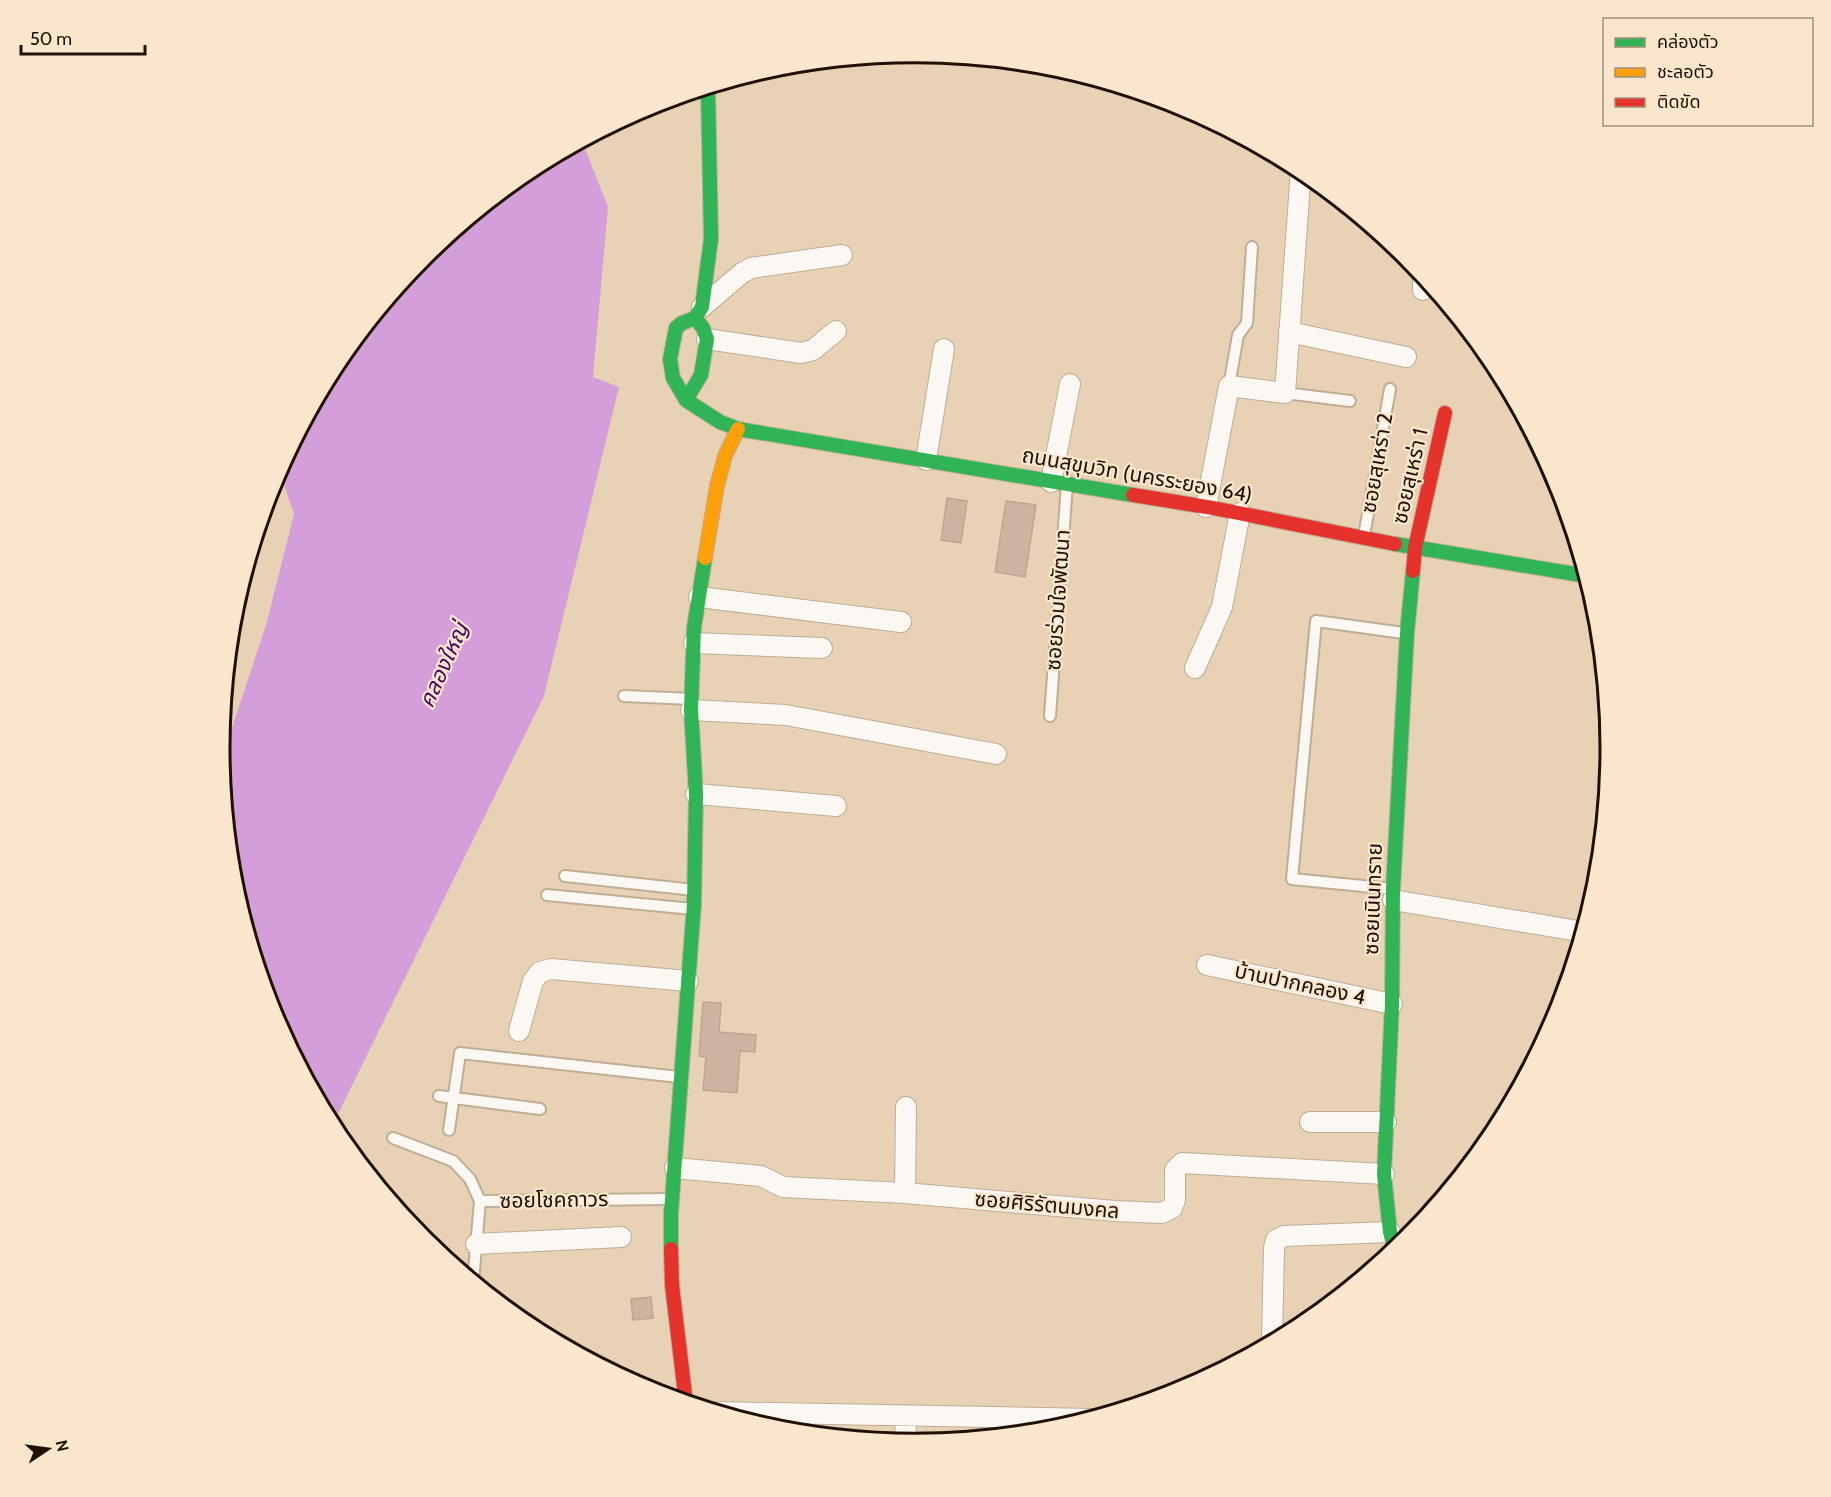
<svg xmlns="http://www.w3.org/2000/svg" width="1831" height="1497" viewBox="0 0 1831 1497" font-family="Cabin,'Noto Sans Thai',sans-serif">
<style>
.water{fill:#d39eda}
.building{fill:#cbb5a0;stroke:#bda792;stroke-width:1.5}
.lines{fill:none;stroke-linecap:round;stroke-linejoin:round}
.lane-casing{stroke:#bfad94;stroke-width:14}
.street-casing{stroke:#bfad94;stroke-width:22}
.fast-casing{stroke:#bfad94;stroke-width:16}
.slow-casing{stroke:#bfad94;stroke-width:16}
.jam-casing{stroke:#bfad94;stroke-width:16}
.lane{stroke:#fbf8f4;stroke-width:10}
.street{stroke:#fbf8f4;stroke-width:20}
.fast{stroke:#30b455;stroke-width:14}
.slow{stroke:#ff9f0a;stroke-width:14}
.jam{stroke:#e5322d;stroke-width:14}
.labels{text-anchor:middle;stroke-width:4.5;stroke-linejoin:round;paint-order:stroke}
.street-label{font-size:21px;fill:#201000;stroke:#f9e6cd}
.water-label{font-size:22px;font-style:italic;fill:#4a0761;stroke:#f9e6cd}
.rim{fill:none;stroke:#201000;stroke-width:3}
</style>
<rect width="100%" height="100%" fill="#e7d2b6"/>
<path class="water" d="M 582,141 L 608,207 L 593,377 L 619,387 L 544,696 L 332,1126 L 272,1015 L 233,884 L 221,761 L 266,625 L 294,514 L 279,470 L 337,362 L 424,256 L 529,170 Z"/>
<path class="building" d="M 947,498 L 967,501 L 961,543 L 941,540 Z
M 1006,501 L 1036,505 L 1025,577 L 995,572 Z
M 703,1002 L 721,1003 L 719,1032 L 756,1035 L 755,1052 L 740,1051 L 737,1093 L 703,1090 L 706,1057 L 699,1056 Z
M 651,1297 L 653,1318 L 633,1320 L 631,1299 Z"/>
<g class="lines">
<g class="lane-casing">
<path id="lane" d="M 1229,386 L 1238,335 L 1247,323 L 1252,247
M 1285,393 L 1350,401
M 1364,536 L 1390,389
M 624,696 L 692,699
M 1050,716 L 1067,485
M 565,876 L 694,890
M 1393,889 L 1292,879 L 1316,621 L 1404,633
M 547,895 L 693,909
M 439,1096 L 540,1109
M 449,1130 L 460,1053 L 679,1077
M 393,1138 L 453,1161 L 470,1179 L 480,1201
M 473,1282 L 480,1201 L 672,1199"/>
</g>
<g class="street-casing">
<path id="street" d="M 1423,290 L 1423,276
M 702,307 L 742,273 L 751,268 L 842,255
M 1289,332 L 1406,357
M 707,339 L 801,353 L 813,350 L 836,331
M 926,460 L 944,349
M 1051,482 L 1070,384
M 1206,507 L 1229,386 L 1285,393 L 1301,169
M 699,597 L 901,622
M 694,643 L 822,648
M 1195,668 L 1222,607 L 1240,513
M 691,710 L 786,715 L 996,754
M 696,794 L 836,806
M 1393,900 L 1584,932
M 1207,965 L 1392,1004
M 519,1031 L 533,981 L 540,972 L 551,969 L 688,981
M 1310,1122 L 1386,1122
M 675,1168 L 761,1176 L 783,1187 L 905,1193 L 1115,1211 L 1162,1213 L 1172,1208 L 1175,1200 L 1175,1170 L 1182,1163 L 1384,1174
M 905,1193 L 906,1107
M 476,1244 L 621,1237
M 1272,1343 L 1274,1248 L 1276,1240 L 1284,1236 L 1390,1232
M 717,1412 L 1092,1419
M 905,1444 L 906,1417"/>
</g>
<g class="fast-casing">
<path id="fast" d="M 708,88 L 711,239 L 702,307 L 695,318 L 682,323 L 676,328 L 670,359 L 673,378 L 686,400 L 720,422 L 738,429 L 1133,495
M 686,400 L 701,375 L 707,339 L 703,328 L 695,318
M 1395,544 L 1587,576
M 671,1249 L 671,1213 L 694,904 L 696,794 L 691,710 L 694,628 L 705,558
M 1395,1251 L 1390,1232 L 1384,1174 L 1392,1004 L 1393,889 L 1407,633 L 1413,571"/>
</g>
<g class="slow-casing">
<path id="slow" d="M 705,558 L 717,486 L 725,456 L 738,429"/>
</g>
<g class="jam-casing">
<path id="jam" d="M 1133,495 L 1213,508 L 1395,544
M 1413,571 L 1415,548 L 1445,413
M 671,1249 L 672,1285 L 686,1403"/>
</g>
<use href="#lane" class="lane"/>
<use href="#street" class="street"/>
<use href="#fast" class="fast"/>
<use href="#slow" class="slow"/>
<use href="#jam" class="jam"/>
</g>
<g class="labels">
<g class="street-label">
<text transform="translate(1377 463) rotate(-80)" y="7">ซอยสุเหร่า 2</text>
<text transform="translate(1137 475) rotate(10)" y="7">ถนนสุขุมวิท (นครระยอง 64)</text>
<text transform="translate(1410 476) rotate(-77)" y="7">ซอยสุเหร่า 1</text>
<text transform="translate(1058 600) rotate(-86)" y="7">ซอยร่วมใจพัฒนา</text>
<text transform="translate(1373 899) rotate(-88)" y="7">ซอยเนินทราย</text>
<text transform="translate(1300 984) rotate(12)" y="7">บ้านปากคลอง 4</text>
<text transform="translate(554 1200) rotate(-1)" y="7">ซอยโชคถาวร</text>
<text transform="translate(1047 1205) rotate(5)" y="7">ซอยศิริรัตนมงคล</text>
</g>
<g class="water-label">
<text transform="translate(443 665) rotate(-66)" y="8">คลองใหญ่</text>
</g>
</g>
<path d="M0 0H1831V1497H0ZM230 748a685 685 0 1 1 1370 0a685 685 0 1 1-1370 0Z" fill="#f9e6cd" fill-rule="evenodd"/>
<path class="rim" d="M230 748a685 685 0 1 1 1370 0a685 685 0 1 1-1370 0Z"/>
<rect x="1603" y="18" width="210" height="108" fill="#f9e6cd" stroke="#a2907b" stroke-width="1.5"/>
<rect x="1615" y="38" width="30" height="9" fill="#30b455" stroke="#a2907b" stroke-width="1.5"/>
<text x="1657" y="48" font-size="18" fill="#201000">คล่องตัว</text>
<rect x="1615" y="68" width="30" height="9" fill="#ff9f0a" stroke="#a2907b" stroke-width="1.5"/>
<text x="1657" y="78" font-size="18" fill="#201000">ชะลอตัว</text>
<rect x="1615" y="98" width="30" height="9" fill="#e5322d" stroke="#a2907b" stroke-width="1.5"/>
<text x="1657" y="108" font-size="18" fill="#201000">ติดขัด</text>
<g transform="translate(48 1449) rotate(77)" stroke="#f9e6cd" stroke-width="4.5" paint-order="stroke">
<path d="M0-4.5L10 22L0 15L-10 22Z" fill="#201000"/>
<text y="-9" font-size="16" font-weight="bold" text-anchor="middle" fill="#201000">N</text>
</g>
<path d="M21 45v9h124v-9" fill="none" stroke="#201000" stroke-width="3"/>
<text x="30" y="45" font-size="18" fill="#201000" stroke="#f9e6cd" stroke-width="4.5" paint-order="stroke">50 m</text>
</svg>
